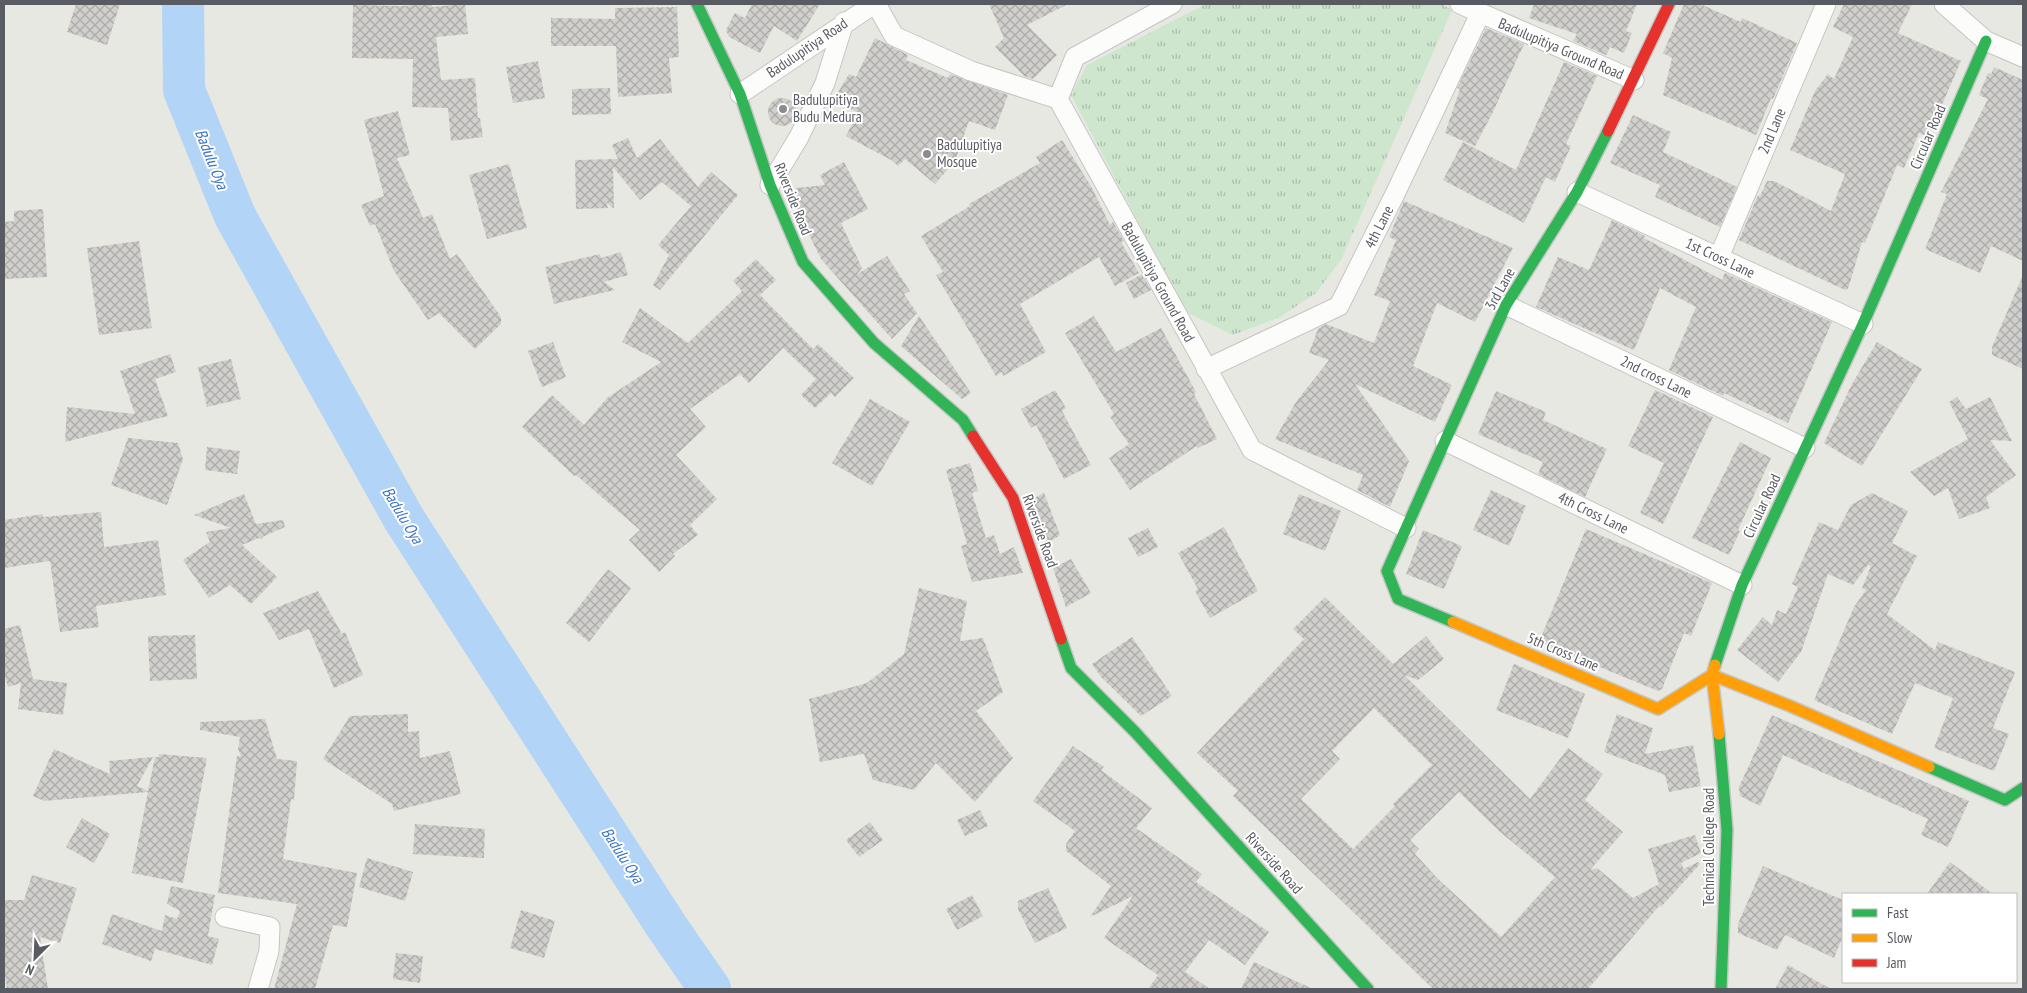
<svg xmlns="http://www.w3.org/2000/svg" width="2027" height="993" viewBox="0 0 2027 993" font-family="'PT Sans Narrow',sans-serif">
<style>
.park{fill:url(#park-tufts)}
.lines{fill:none;stroke-linecap:round;stroke-linejoin:round}
.river{stroke:#b2d4f6;stroke-width:42}
.building{fill:url(#building-cross-hatch);fill-rule:evenodd}
.street-casing{stroke:#c5c6c4;stroke-width:21}
.fast-casing{stroke:#c5c7c6;stroke-width:14}
.slow-casing{stroke:#c5c7c6;stroke-width:14}
.jam-casing{stroke:#c5c7c6;stroke-width:14}
.street{stroke:#fcfcfb;stroke-width:19}
.fast{stroke:#30b455;stroke-width:11}
.slow{stroke:#ff9f0a;stroke-width:11}
.jam{stroke:#e5322d;stroke-width:11}
.poi-dot{fill:#8a8c8e;stroke:#fff;stroke-width:2}
.labels{text-anchor:middle;stroke-width:4;stroke-linejoin:round;paint-order:stroke}
.street-label{font-size:15px;fill:#585b61;stroke:#fff}
.poi-label{font-size:15px;fill:#585b61;stroke:#fff;text-anchor:start}
.water-label{font-size:16px;font-style:italic;fill:#3b74c5;stroke:#fff}
</style>
<defs>
<pattern id="park-tufts" width="24" height="20" patternUnits="userSpaceOnUse" patternTransform="scale(1.25)"><rect width="24" height="20" fill="#cee6ce"/><path d="M3 7l-1-3M5 7V3M7 7l1-3M15 17l-1-3M17 17v-4M19 17l1-3" fill="none" stroke="#aabdab"/></pattern>
<pattern id="building-cross-hatch" width="8" height="8" patternUnits="userSpaceOnUse" patternTransform="scale(1.25)"><rect width="8" height="8" fill="#d0cfcc"/><path d="M0 0l8 8M0 8l8-8" fill="none" stroke="#acaba9"/></pattern>
</defs>
<rect width="100%" height="100%" fill="#e8e8e2"/>
<path class="park" d="M 1206,4 L 1441,4 L 1452,10 L 1341,260 L 1316,293 L 1280,317 L 1233,335 L 1186,312 L 1071,95 L 1087,65 Z"/>
<g class="lines">
<path class="river" d="M 183,4 L 184,90 L 235,216 L 404,519 L 667,927 L 710,989"/>
</g>
<path class="building" d="M 76,4 L 120,4 L 107,45 L 67,32 Z
M 432,4 L 432,7 L 465,4 L 468,34 L 436,37 L 441,80 L 475,78 L 478,118 L 480,118 L 483,137 L 451,141 L 448,108 L 412,107 L 413,59 L 352,58 L 353,5 L 402,6 Z
M 752,4 L 820,4 L 797,41 L 774,26 L 760,53 L 729,37 L 726,30 L 735,13 L 745,18 Z
M 989,4 L 1068,4 L 1027,25 L 1057,55 L 1033,79 L 1024,76 L 995,47 L 1004,38 Z
M 1534,4 L 1637,4 L 1626,31 L 1632,33 L 1624,53 L 1610,47 L 1606,55 L 1573,41 L 1577,34 L 1529,18 Z
M 1684,4 L 1700,4 L 1741,22 L 1742,18 L 1797,43 L 1773,99 L 1771,98 L 1756,135 L 1663,95 L 1672,58 L 1663,53 Z
M 1844,4 L 1912,4 L 1898,33 L 1961,61 L 1928,137 L 1919,133 L 1904,168 L 1897,165 L 1865,243 L 1862,242 L 1848,289 L 1845,290 L 1739,240 L 1758,195 L 1760,196 L 1767,181 L 1774,181 L 1831,211 L 1845,174 L 1790,150 L 1815,91 L 1828,74 L 1834,79 L 1853,37 L 1833,27 Z
M 677,7 L 679,57 L 669,58 L 672,93 L 618,97 L 616,46 L 551,46 L 551,18 L 615,19 L 615,8 Z
M 1486,28 L 1524,44 L 1492,114 L 1475,146 L 1445,133 L 1460,89 L 1457,88 Z
M 875,38 L 908,55 L 906,60 L 948,78 L 950,74 L 1008,95 L 995,130 L 969,121 L 955,161 L 935,184 L 905,159 L 898,166 L 891,160 L 846,136 L 858,113 L 834,99 L 849,74 L 856,77 Z
M 538,61 L 545,98 L 513,103 L 506,67 Z
M 1564,62 L 1597,76 L 1566,144 L 1571,146 L 1555,182 L 1546,177 L 1524,223 L 1443,180 L 1463,142 L 1516,170 Z
M 1994,67 L 2023,80 L 2023,261 L 1991,246 L 1980,273 L 1925,249 L 1947,194 L 1941,192 L 1988,99 L 1979,95 L 1988,73 L 1991,74 Z
M 610,88 L 611,114 L 572,115 L 572,89 Z
M768 112a14 14 0 1 1 28 0a14 14 0 1 1-28 0Z
M 398,111 L 410,155 L 397,158 L 423,218 L 432,214 L 450,259 L 457,254 L 501,317 L 501,324 L 475,349 L 439,313 L 428,320 L 394,271 L 375,224 L 370,226 L 361,205 L 384,196 L 364,120 Z
M 1633,115 L 1671,132 L 1663,152 L 1737,187 L 1720,227 L 1655,197 L 1660,185 L 1610,163 Z
M 628,138 L 637,158 L 660,139 L 698,187 L 711,172 L 738,195 L 660,290 L 653,285 L 669,255 L 658,245 L 691,206 L 662,182 L 640,200 L 613,167 L 614,209 L 606,202 L 608,208 L 576,209 L 575,160 L 618,159 L 612,145 Z
M 1062,140 L 1092,188 L 1110,225 L 1113,222 L 1124,241 L 1121,242 L 1139,273 L 1115,286 L 1099,257 L 1020,304 L 1046,352 L 1003,376 L 1002,372 L 996,376 L 936,275 L 943,272 L 921,236 L 970,206 L 969,204 L 1040,163 L 1036,157 Z
M 844,162 L 868,209 L 841,223 L 862,268 L 857,274 L 887,256 L 910,291 L 904,294 L 917,313 L 892,339 L 821,259 L 798,212 L 796,188 L 825,185 L 820,175 Z
M 509,164 L 527,228 L 487,239 L 469,175 Z
M 1404,201 L 1513,248 L 1475,322 L 1437,303 L 1413,366 L 1452,385 L 1435,422 L 1355,384 L 1409,461 L 1390,507 L 1357,490 L 1363,475 L 1275,439 L 1296,402 L 1329,360 L 1309,353 L 1318,329 L 1326,324 L 1374,343 L 1390,301 L 1374,295 L 1396,240 L 1389,237 Z
M 43,209 L 47,277 L 4,279 L 4,222 L 14,221 L 14,211 Z
M 1612,220 L 1645,236 L 1644,238 L 1722,280 L 1725,273 L 1832,322 L 1788,423 L 1724,393 L 1723,396 L 1669,370 L 1696,307 L 1660,288 L 1634,350 L 1536,307 L 1558,257 L 1589,270 Z
M 139,241 L 152,328 L 99,335 L 87,248 Z
M 621,252 L 628,275 L 604,282 L 615,290 L 554,304 L 545,267 L 600,254 L 601,258 Z
M 756,259 L 776,280 L 760,295 L 813,349 L 818,344 L 854,378 L 835,397 L 831,393 L 815,408 L 801,395 L 816,379 L 783,348 L 749,383 L 740,374 L 690,409 L 706,427 L 676,455 L 717,499 L 690,525 L 698,535 L 673,554 L 675,556 L 659,572 L 629,540 L 640,530 L 576,475 L 574,476 L 522,427 L 552,395 L 584,425 L 607,398 L 661,362 L 622,342 L 640,308 L 688,343 L 742,291 L 733,281 Z
M 1142,274 L 1151,290 L 1134,299 L 1126,283 Z
M 2023,275 L 2023,369 L 1992,355 L 1992,347 Z
M 919,316 L 971,393 L 962,399 L 901,346 Z
M 1094,316 L 1116,352 L 1161,328 L 1196,392 L 1194,394 L 1217,439 L 1198,448 L 1197,446 L 1130,490 L 1109,458 L 1129,444 L 1110,417 L 1114,414 L 1065,333 Z
M 553,342 L 566,377 L 542,387 L 528,351 Z
M 1877,342 L 1922,369 L 1862,466 L 1824,443 L 1852,384 Z
M 170,354 L 176,372 L 155,379 L 168,416 L 65,442 L 67,407 L 135,414 L 120,371 Z
M 231,359 L 241,399 L 207,407 L 198,367 Z
M 1055,390 L 1066,408 L 1062,411 L 1091,465 L 1064,479 L 1036,425 L 1031,428 L 1021,409 Z
M 1655,390 L 1713,417 L 1663,524 L 1640,513 L 1664,463 L 1628,446 Z
M 1496,391 L 1546,412 L 1543,420 L 1607,449 L 1585,497 L 1538,474 L 1543,462 L 1478,434 Z
M 1957,397 L 1966,409 L 1990,397 L 2012,441 L 1990,440 L 2016,475 L 1986,497 L 1990,508 L 1959,519 L 1948,488 L 1934,496 L 1910,472 L 1968,439 L 1949,402 Z
M 870,399 L 910,422 L 872,486 L 832,463 Z
M 128,438 L 178,443 L 183,459 L 167,505 L 111,485 Z
M 1740,442 L 1771,458 L 1738,530 L 1740,531 L 1729,555 L 1692,538 Z
M 207,447 L 240,451 L 237,474 L 205,470 Z
M 970,463 L 978,491 L 972,493 L 986,538 L 994,535 L 1000,554 L 1014,547 L 1023,573 L 972,582 L 961,546 L 967,544 L 946,470 Z
M 1491,490 L 1526,506 L 1509,546 L 1473,530 Z
M 1044,493 L 1060,535 L 1045,545 L 1030,500 Z
M 1872,493 L 1908,511 L 1892,543 L 1917,556 L 1887,614 L 1935,650 L 1938,642 L 2015,672 L 1993,728 L 2009,734 L 1994,771 L 1934,748 L 1953,698 L 1915,683 L 1892,734 L 1814,700 L 1854,607 L 1866,590 L 1862,588 L 1871,566 L 1868,565 L 1853,585 L 1828,574 L 1801,652 L 1778,682 L 1737,650 L 1763,617 L 1772,625 L 1777,610 L 1786,614 L 1798,587 L 1792,584 L 1819,522 L 1838,530 L 1851,505 Z
M 244,494 L 256,524 L 283,520 L 285,527 L 262,537 L 263,539 L 259,538 L 242,545 L 277,577 L 251,604 L 230,585 L 209,598 L 183,560 L 210,542 L 206,532 L 231,528 L 194,515 Z
M 1299,494 L 1341,511 L 1325,551 L 1283,534 Z
M 101,512 L 104,547 L 158,540 L 166,595 L 96,606 L 99,627 L 60,632 L 50,561 L 4,568 L 4,520 L 43,514 L 43,517 Z
M 1224,527 L 1258,591 L 1210,618 L 1195,591 L 1198,589 L 1178,553 Z
M 1148,528 L 1158,547 L 1138,557 L 1128,538 Z
M 1586,529 L 1712,583 L 1691,636 L 1684,633 L 1662,689 L 1658,691 L 1539,642 Z
M 1423,530 L 1462,546 L 1444,589 L 1406,574 Z
M 1071,559 L 1091,593 L 1066,607 L 1053,568 Z
M 608,569 L 631,588 L 589,642 L 566,623 Z
M 919,588 L 967,601 L 960,641 L 983,638 L 1003,692 L 976,711 L 1013,758 L 975,802 L 936,763 L 914,790 L 873,780 L 864,754 L 820,762 L 809,699 L 867,683 L 904,654 Z
M 318,591 L 342,634 L 345,632 L 363,675 L 334,688 L 309,629 L 279,640 L 263,613 Z
M 1325,597 L 1393,664 L 1426,636 L 1444,659 L 1418,680 L 1404,675 L 1530,799 L 1568,748 L 1603,774 L 1585,800 L 1623,832 L 1590,870 L 1597,868 L 1633,898 L 1659,884 L 1648,849 L 1695,835 L 1701,853 L 1681,863 L 1684,869 L 1698,862 L 1700,864 L 1661,907 L 1660,905 L 1588,989 L 1433,989 L 1233,796 L 1238,791 L 1197,753 L 1304,639 L 1293,629 ZM 1374,708 L 1432,765 L 1393,804 L 1395,806 L 1353,849 L 1301,799 L 1340,759 L 1332,751 ZM 1459,792 L 1499,831 L 1555,877 L 1501,937 L 1438,879 L 1415,854 L 1419,849 L 1410,840 Z
M 20,625 L 33,679 L 67,683 L 63,715 L 18,709 L 21,683 L 8,687 L 4,673 L 4,629 Z
M 195,635 L 197,679 L 150,681 L 148,636 Z
M 1132,637 L 1172,696 L 1141,716 L 1101,677 L 1092,664 Z
M 1514,664 L 1585,694 L 1568,738 L 1496,710 Z
M 408,714 L 408,732 L 419,731 L 420,758 L 450,751 L 461,794 L 394,811 L 392,804 L 323,759 L 350,716 Z
M 1617,714 L 1653,728 L 1645,754 L 1693,745 L 1701,786 L 1669,792 L 1665,775 L 1604,752 Z
M 1772,715 L 1969,801 L 1948,847 L 1921,835 L 1928,819 L 1783,755 L 1760,806 L 1740,796 L 1739,787 Z
M 265,719 L 277,759 L 297,761 L 294,800 L 291,799 L 283,859 L 357,873 L 347,927 L 333,925 L 315,989 L 274,989 L 297,904 L 218,893 L 237,756 L 241,756 L 238,749 L 240,737 L 200,730 L 200,722 Z
M 1073,746 L 1104,767 L 1101,770 L 1152,808 L 1136,828 L 1202,874 L 1196,882 L 1269,932 L 1245,965 L 1209,940 L 1185,972 L 1210,989 L 1148,989 L 1158,975 L 1104,938 L 1133,896 L 1090,917 L 1111,886 L 1066,851 L 1066,844 L 1075,831 L 1033,801 Z
M 54,749 L 110,774 L 109,761 L 153,757 L 137,786 L 148,791 L 155,757 L 159,757 L 159,754 L 207,758 L 183,883 L 132,873 L 148,792 L 44,801 L 33,796 Z
M 980,810 L 988,826 L 965,836 L 957,820 Z
M 82,818 L 110,834 L 94,863 L 66,847 Z
M 870,822 L 883,840 L 859,857 L 846,840 Z
M 415,824 L 485,829 L 484,858 L 413,854 Z
M 367,858 L 413,872 L 405,901 L 359,887 Z
M 1950,862 L 1993,894 L 1927,894 Z
M 1763,866 L 1843,900 L 1843,936 L 1834,958 L 1785,935 L 1777,950 L 1738,933 L 1738,924 Z
M 32,875 L 77,888 L 60,943 L 40,937 L 48,989 L 7,989 L 4,969 L 4,900 L 24,900 Z
M 171,886 L 215,895 L 208,936 L 219,939 L 212,965 L 155,949 L 151,961 L 102,944 L 112,914 L 162,931 L 165,915 L 177,919 L 180,911 L 167,904 Z
M 1048,888 L 1067,928 L 1035,943 L 1018,909 L 1018,901 Z
M 972,895 L 983,916 L 957,930 L 946,909 Z
M 521,910 L 555,921 L 544,958 L 510,948 Z
M 396,953 L 423,956 L 420,983 L 393,979 Z
M 1254,962 L 1313,989 L 1241,989 Z
M 1788,965 L 1831,989 L 1775,989 Z"/>
<g class="lines">
<g class="street-casing">
<path id="street" d="M 876,4 L 894,36 L 971,71 L 1058,99
M 1172,4 L 1075,57 L 1058,99 L 1252,450 L 1406,528
M 1460,4 L 1634,80
M 1944,4 L 1986,41 L 2023,57
M 740,94 L 874,4
M 770,185 L 799,137 L 825,83 L 844,22
M 1577,192 L 1863,324
M 1719,257 L 1826,4
M 1506,305 L 1805,448
M 1206,369 L 1339,306 L 1395,194 L 1480,14
M 1445,441 L 1742,585
M 225,917 L 270,927 L 269,951 L 258,989"/>
</g>
<g class="fast-casing">
<path id="fast" d="M 697,4 L 740,94 L 770,185 L 803,262 L 874,343 L 963,420 L 973,436
M 1453,622 L 1398,599 L 1387,571 L 1506,305 L 1577,192 L 1608,131
M 1061,639 L 1071,668 L 1135,732 L 1368,989
M 1715,665 L 1742,585 L 1863,324 L 1986,41
M 1719,734 L 1727,830 L 1721,989
M 1929,767 L 2005,800 L 2023,788"/>
</g>
<g class="slow-casing">
<path id="slow" d="M 1453,622 L 1658,709 L 1712,675 L 1719,734
M 1715,665 L 1712,675 L 1790,706 L 1929,767"/>
</g>
<g class="jam-casing">
<path id="jam" d="M 1608,131 L 1669,4
M 973,436 L 1013,498 L 1061,639"/>
</g>
<use href="#street" class="street"/>
<use href="#fast" class="fast"/>
<use href="#slow" class="slow"/>
<use href="#jam" class="jam"/>
</g>
<g class="poi-dot">
<circle cx="783" cy="109" r="5"/>
<circle cx="927" cy="154" r="5"/>
</g>
<g class="labels">
<g class="street-label">
<text transform="translate(807 48) rotate(-34)" y="5">Badulupitiya Road</text>
<text transform="translate(1561 49) rotate(23)" y="5">Badulupitiya Ground Road</text>
<text transform="translate(1772 131) rotate(-67)" y="5">2nd Lane</text>
<text transform="translate(1928 137) rotate(-67)" y="5">Circular Road</text>
<text transform="translate(793 199) rotate(68)" y="5">Riverside Road</text>
<text transform="translate(1379 227) rotate(-63)" y="5">4th Lane</text>
<text transform="translate(1720 258) rotate(25)" y="5">1st Cross Lane</text>
<text transform="translate(1158 282) rotate(61)" y="5">Badulupitiya Ground Road</text>
<text transform="translate(1500 289) rotate(-61)" y="5">3rd Lane</text>
<text transform="translate(1656 377) rotate(26)" y="5">2nd cross Lane</text>
<text transform="translate(1762 506) rotate(-65)" y="5">Circular Road</text>
<text transform="translate(1593 513) rotate(26)" y="5">4th Cross Lane</text>
<text transform="translate(1040 531) rotate(70)" y="5">Riverside Road</text>
<text transform="translate(1563 652) rotate(23)" y="5">5th Cross Lane</text>
<text transform="translate(1709 847) rotate(-90)" y="5">Technical College Road</text>
<text transform="translate(1274 863) rotate(48)" y="5">Riverside Road</text>
</g>
<g class="poi-label">
<text x="793" y="105">Badulupitiya<tspan x="793" dy="17">Budu Medura</tspan></text>
<text x="937" y="150">Badulupitiya<tspan x="937" dy="17">Mosque</tspan></text>
</g>
<g class="water-label">
<text transform="translate(212 159) rotate(68)" y="6">Badulu Oya</text>
<text transform="translate(403 515) rotate(59)" y="6">Badulu Oya</text>
<text transform="translate(623 855) rotate(57)" y="6">Badulu Oya</text>
</g>
</g>
<rect width="2027" height="993" fill="none" stroke="#585b61" stroke-width="10"/>
<rect x="1842" y="893" width="175" height="90" fill="#ffffff" stroke="#bcbdc0"/>
<rect x="1852" y="909" width="25" height="8" fill="#30b455" stroke="#bcbdc0"/>
<text x="1887" y="918" font-size="15" fill="#585b61">Fast</text>
<rect x="1852" y="934" width="25" height="8" fill="#ff9f0a" stroke="#bcbdc0"/>
<text x="1887" y="943" font-size="15" fill="#585b61">Slow</text>
<rect x="1852" y="959" width="25" height="8" fill="#e5322d" stroke="#bcbdc0"/>
<text x="1887" y="968" font-size="15" fill="#585b61">Jam</text>
<g transform="translate(35 958) rotate(204)" stroke="#ffffff" stroke-width="4" paint-order="stroke">
<path d="M0-4L9 19L0 12L-9 19Z" fill="#585b61"/>
<text y="-8" font-size="14" font-weight="bold" text-anchor="middle" fill="#585b61">N</text>
</g>
</svg>
